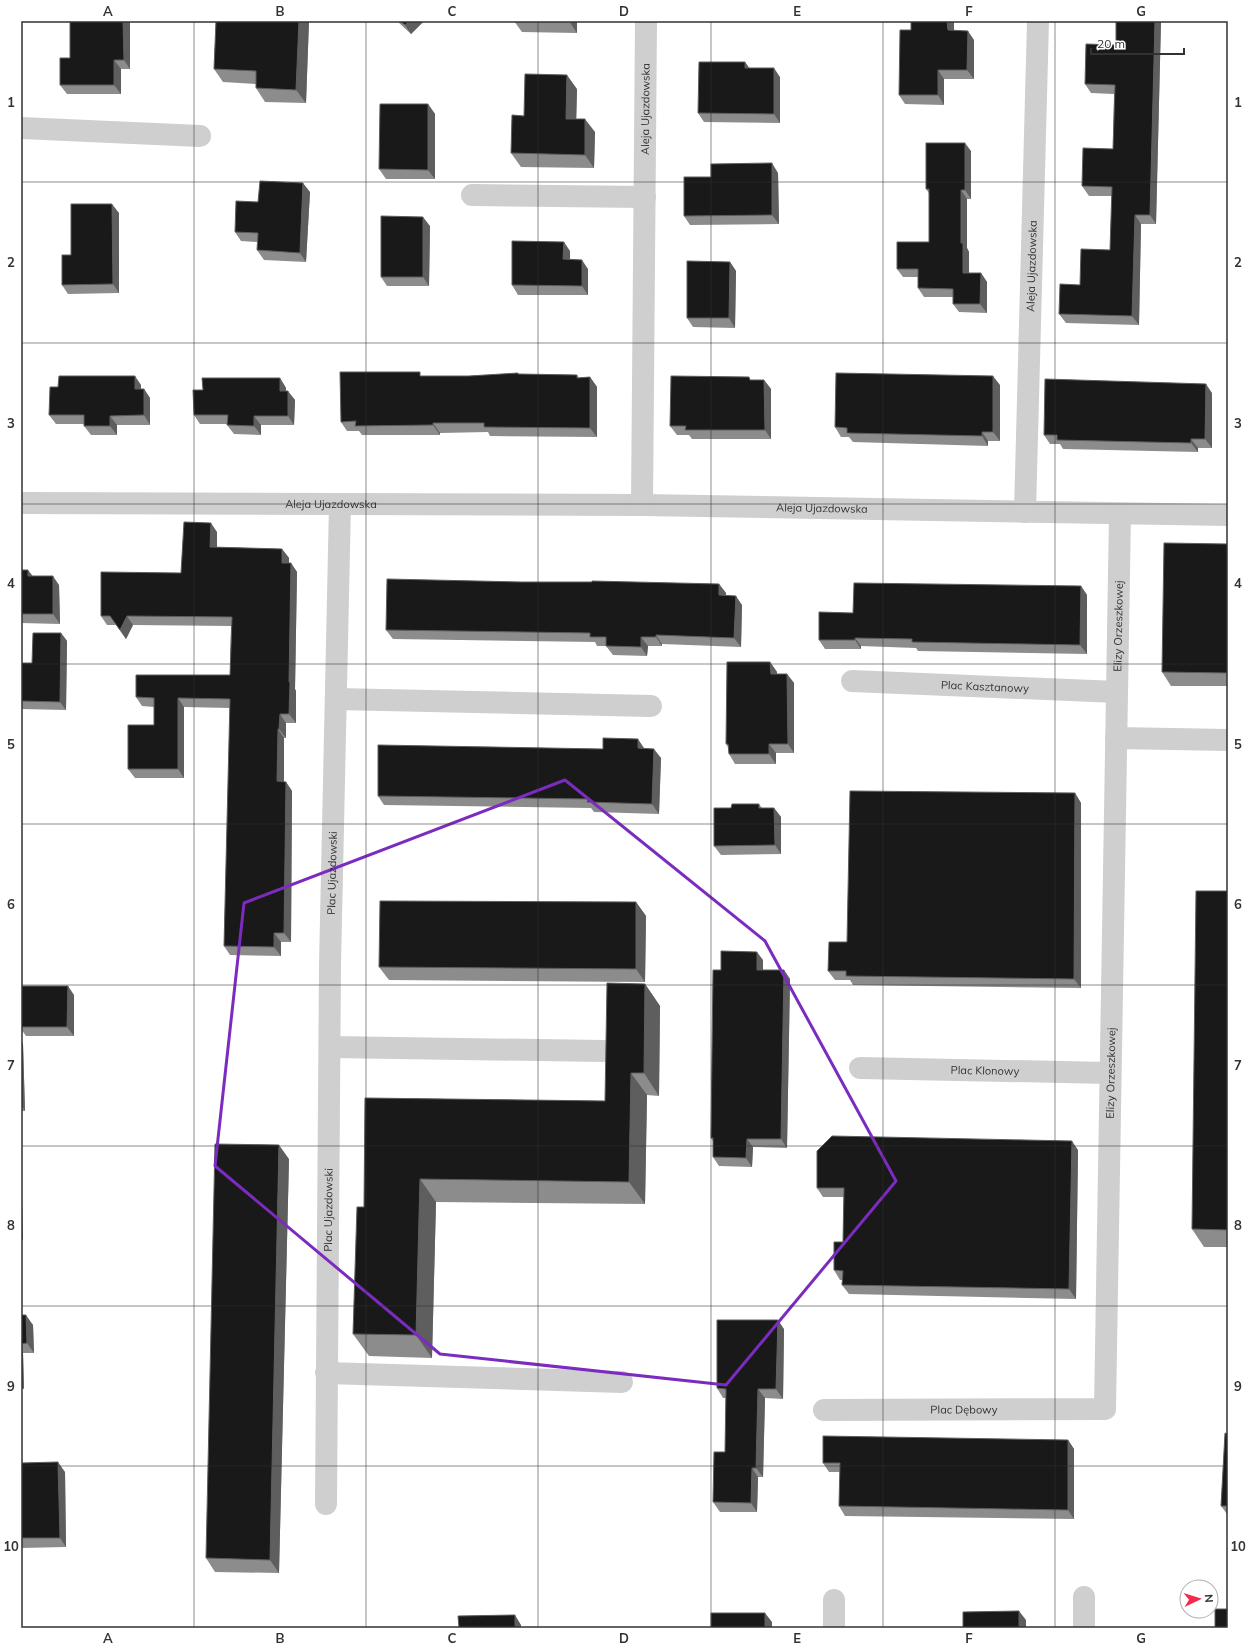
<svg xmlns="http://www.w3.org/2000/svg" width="1249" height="1649" viewBox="0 0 1249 1649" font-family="Mulish,sans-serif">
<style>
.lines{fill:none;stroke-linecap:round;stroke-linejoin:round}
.street{stroke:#cfcfcf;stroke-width:22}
.wall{fill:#8c8c8c}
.shaded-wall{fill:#5e5e5e}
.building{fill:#191919;stroke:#5e5e5e}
.marked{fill:none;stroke:#7b2cbf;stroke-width:3;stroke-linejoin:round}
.grid{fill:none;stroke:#323232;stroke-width:1;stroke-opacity:0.55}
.labels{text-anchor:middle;stroke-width:4;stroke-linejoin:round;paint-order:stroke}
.street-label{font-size:11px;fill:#323232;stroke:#fff}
.neatline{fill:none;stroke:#323232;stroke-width:1.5}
.grid-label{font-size:13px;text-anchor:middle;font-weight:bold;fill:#323232}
</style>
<rect width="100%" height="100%" fill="#fff"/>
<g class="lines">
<g class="street">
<path d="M 21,128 L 200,136"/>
<path d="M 472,195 L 645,197"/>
<path id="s1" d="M 21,503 L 642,505 L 1228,515"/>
<path id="s2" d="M 642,505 L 646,21"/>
<path id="s3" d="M 1025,512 L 1038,21"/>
<path id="s4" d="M 852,681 L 1117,692"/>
<path d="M 336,699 L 651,706"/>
<path d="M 1116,738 L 1228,740"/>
<path d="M 330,1047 L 603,1051"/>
<path id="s5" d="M 860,1068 L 1110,1073"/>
<path d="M 326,1373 L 622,1382"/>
<path id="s6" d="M 824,1410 L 1105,1409 L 1120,514"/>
<path id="s7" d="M 326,1504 L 330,965 L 340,504"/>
<path d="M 834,1628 L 834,1600"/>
<path d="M 1084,1628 L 1084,1597"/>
</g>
</g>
<path class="wall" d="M 70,21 L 130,21 L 130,69 L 121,69 L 121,94 L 67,94 L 60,85 L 70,58 Z
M 216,21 L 309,21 L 306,103 L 265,102 L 256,88 L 256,84 L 223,82 L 214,69 Z
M 397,21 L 424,21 L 411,34 Z
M 514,21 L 577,21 L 577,33 L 522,32 Z
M 911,21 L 954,21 L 954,31 L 974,40 L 974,79 L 944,79 L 944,105 L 905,104 L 899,95 L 911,30 Z
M 1116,21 L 1161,21 L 1156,224 L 1141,224 L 1139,325 L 1066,323 L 1059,314 L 1080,285 L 1110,250 L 1112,196 L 1089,196 L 1082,186 L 1113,149 L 1114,94 L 1091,93 L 1085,84 L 1116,45 Z
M 745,62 L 749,68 L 780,77 L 780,123 L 704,122 L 698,113 Z
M 577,89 L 576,119 L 595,132 L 594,168 L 521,167 L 511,153 L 524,116 Z
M 428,104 L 435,114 L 435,179 L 386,179 L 379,169 Z
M 971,151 L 971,199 L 967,199 L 967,248 L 969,252 L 969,273 L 981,273 L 987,282 L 987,313 L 959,312 L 953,304 L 953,297 L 924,297 L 918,288 L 918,277 L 903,277 L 897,269 L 929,242 L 929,193 L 926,189 Z
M 778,173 L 779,224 L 690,225 L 684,216 L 711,177 Z
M 310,192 L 306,262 L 264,260 L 257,250 L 258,242 L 241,241 L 235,232 L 258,202 Z
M 119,213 L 119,293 L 68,294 L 62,285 L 71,255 Z
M 430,226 L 429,286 L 387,286 L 381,277 Z
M 570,251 L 570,259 L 588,269 L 588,295 L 518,295 L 512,285 Z
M 730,262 L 736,271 L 735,328 L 693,327 L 687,318 Z
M 519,374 L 577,375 L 579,378 L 590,377 L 597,387 L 597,437 L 490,436 L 488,432 L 440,433 L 440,435 L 362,435 L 359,431 L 347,431 L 341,422 L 422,376 L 469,376 Z
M 280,378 L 286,388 L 286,391 L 295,400 L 294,425 L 261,425 L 261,435 L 234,434 L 227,425 L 227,424 L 200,424 L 194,415 L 203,390 Z
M 751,380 L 764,380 L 771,389 L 771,439 L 692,439 L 689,435 L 677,435 L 670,426 Z
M 141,385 L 141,389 L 144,389 L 150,398 L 150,425 L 117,425 L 117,435 L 91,435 L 84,426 L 84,424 L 56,424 L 49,415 Z
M 1000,385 L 1000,441 L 988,441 L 988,446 L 853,442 L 849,437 L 841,437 L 835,427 Z
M 1212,393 L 1212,448 L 1198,448 L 1198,452 L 1063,449 L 1060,444 L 1050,444 L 1044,435 Z
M 217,532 L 217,547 L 282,549 L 289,558 L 289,563 L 291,563 L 297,572 L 295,689 L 296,691 L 296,723 L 286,723 L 286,738 L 284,738 L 284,782 L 286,782 L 292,791 L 291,942 L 281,942 L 281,956 L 230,955 L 224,946 L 230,708 L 184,707 L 184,778 L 135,778 L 128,769 L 154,725 L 154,707 L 142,706 L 136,697 L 230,675 L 231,626 L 133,625 L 126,639 L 116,625 L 107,625 L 101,616 L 181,573 Z
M 1228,544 L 1228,686 L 1171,686 L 1162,672 Z
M 21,570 L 32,576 L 59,585 L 60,624 L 21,623 Z
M 719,584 L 726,593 L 726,595 L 742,605 L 741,647 L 662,644 L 662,646 L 648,646 L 647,656 L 613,655 L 606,646 L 597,646 L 595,642 L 393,639 L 386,630 Z
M 1081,586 L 1087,595 L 1087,654 L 918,651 L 916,648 L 861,646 L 861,649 L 825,649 L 819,640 L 853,613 Z
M 61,633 L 67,641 L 66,710 L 21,709 L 21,663 L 32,663 Z
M 770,662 L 777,672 L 777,674 L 787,674 L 794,683 L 794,753 L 776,753 L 776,764 L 735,764 L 729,754 L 729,748 L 726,744 Z
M 644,748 L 661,758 L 659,814 L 594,812 L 591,808 L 384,805 L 378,796 L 603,749 Z
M 1075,793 L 1081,803 L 1081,988 L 853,985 L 850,980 L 835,980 L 828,971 L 847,942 Z
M 759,804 L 762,808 L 774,808 L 781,817 L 781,854 L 721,855 L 714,846 L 731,808 Z
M 1228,891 L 1228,1247 L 1204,1247 L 1192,1229 Z
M 636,902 L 646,916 L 645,982 L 389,980 L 379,967 Z
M 763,960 L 763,970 L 784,970 L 790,979 L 787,1148 L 753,1147 L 752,1167 L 719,1166 L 713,1157 L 713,1141 L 711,1138 L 721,970 Z
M 645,984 L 660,1006 L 659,1096 L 647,1095 L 645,1204 L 436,1202 L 432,1358 L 369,1356 L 353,1334 L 364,1207 L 365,1098 L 605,1101 Z
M 21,986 L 74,995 L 74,1036 L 26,1036 L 21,1029 Z
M 21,1041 L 23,1044 L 25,1111 L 21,1111 Z
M 1078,1150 L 1076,1299 L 849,1294 L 842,1285 L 843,1280 L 840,1280 L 834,1270 L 843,1242 L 844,1197 L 823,1197 L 817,1188 Z
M 289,1159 L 279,1573 L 215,1572 L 206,1558 Z
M 21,1315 L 33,1325 L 34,1353 L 23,1353 L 24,1389 L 21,1389 Z
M 784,1329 L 783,1399 L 765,1398 L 763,1477 L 758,1477 L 757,1512 L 720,1512 L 713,1502 L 725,1452 L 726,1398 L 723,1398 L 717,1388 Z
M 1228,1434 L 1228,1514 L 1227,1514 L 1221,1506 Z
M 1068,1440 L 1074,1449 L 1074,1519 L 845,1516 L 839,1506 L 840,1472 L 829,1472 L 823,1463 Z
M 21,1463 L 65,1472 L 66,1547 L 21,1548 Z"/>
<path class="shaded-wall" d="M 123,21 L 130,21 L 130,69 L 124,60 Z
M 299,21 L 309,21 L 306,103 L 296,90 Z
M 409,21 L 424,21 L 411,34 L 405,25 Z
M 569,21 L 577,21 L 577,33 Z
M 947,21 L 954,21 L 954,40 L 948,30 Z
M 1155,21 L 1161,21 L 1156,224 L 1150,215 Z
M 968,31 L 974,40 L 974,79 L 967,70 Z
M 114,60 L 121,69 L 121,94 L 114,85 Z
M 745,62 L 752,72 L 745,68 Z
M 774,68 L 780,77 L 780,123 L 774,114 Z
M 938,70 L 944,79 L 944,105 L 938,95 Z
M 567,75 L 577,89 L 576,132 L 566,119 Z
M 428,104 L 435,114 L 435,179 L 428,170 Z
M 585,119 L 595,132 L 594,168 L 585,155 Z
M 965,143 L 971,151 L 971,199 L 965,190 Z
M 772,163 L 778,173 L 779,224 L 772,215 Z
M 303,183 L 310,192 L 306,262 L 300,253 Z
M 961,190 L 967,199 L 967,248 L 969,252 L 969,281 L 963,273 L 961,243 Z
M 112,204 L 119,213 L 119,293 L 113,284 Z
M 1135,215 L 1141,224 L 1139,325 L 1132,316 Z
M 423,217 L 430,226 L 429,286 L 423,277 Z
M 564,242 L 570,251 L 570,269 L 563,259 Z
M 582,260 L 588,269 L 588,295 L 582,286 Z
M 730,262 L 736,271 L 735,328 L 729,318 Z
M 981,273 L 987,282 L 987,313 L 980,304 Z
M 135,376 L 141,385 L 141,398 L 135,389 Z
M 993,376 L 1000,385 L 1000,441 L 993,432 Z
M 590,377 L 597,387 L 597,437 L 590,428 Z
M 280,378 L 286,388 L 286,400 L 280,391 Z
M 764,380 L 771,389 L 771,439 L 765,430 Z
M 1206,384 L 1212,393 L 1212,448 L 1205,439 Z
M 144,389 L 150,398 L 150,425 L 144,415 Z
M 288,391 L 295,400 L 294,425 L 288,416 Z
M 110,416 L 117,425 L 117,435 L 110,426 Z
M 254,416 L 261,425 L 261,435 L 254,426 Z
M 433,423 L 440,433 L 440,435 L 433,425 Z
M 982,432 L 988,441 L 988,446 L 982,436 Z
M 1191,439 L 1198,448 L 1198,452 L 1191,443 Z
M 211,523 L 217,532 L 217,556 L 210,547 Z
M 282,549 L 289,558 L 289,572 L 282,563 Z
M 291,563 L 297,572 L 295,689 L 296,691 L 296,723 L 289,714 L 289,682 Z
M 28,570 L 35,579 L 28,576 Z
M 53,576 L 59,585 L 60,624 L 53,614 Z
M 719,584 L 726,593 L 725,604 L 719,595 Z
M 1081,586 L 1087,595 L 1087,654 L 1080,645 Z
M 736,596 L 742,605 L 741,647 L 734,638 Z
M 127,616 L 133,625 L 126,639 L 120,630 Z
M 61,633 L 67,641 L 66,710 L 60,702 Z
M 656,635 L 662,644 L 662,646 L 656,637 Z
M 641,637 L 648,646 L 647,656 L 641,647 Z
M 855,638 L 861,646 L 861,649 L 855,640 Z
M 770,662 L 777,672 L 777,683 L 771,674 Z
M 787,674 L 794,683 L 794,753 L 788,744 Z
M 178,698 L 184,707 L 184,778 L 178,769 Z
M 280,714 L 286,723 L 286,738 L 279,729 Z
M 278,729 L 284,738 L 284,790 L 277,781 Z
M 638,739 L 644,748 L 638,748 Z
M 769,744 L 776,753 L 776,764 L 769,754 Z
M 654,749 L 661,758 L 659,814 L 652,804 Z
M 286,782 L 292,791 L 291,942 L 284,933 Z
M 1075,793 L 1081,803 L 1081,988 L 1074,979 Z
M 774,808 L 781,817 L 781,854 L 775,845 Z
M 636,902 L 646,916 L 645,982 L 636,969 Z
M 274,933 L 281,942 L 281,956 L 274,947 Z
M 757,952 L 763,960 L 763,979 L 757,970 Z
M 784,970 L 790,979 L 787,1148 L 781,1139 Z
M 645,984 L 660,1006 L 659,1096 L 644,1073 Z
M 68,986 L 74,995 L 74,1036 L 67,1027 Z
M 21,1041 L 23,1044 L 25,1111 L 21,1105 Z
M 631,1073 L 647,1095 L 645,1204 L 629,1182 Z
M 747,1139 L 753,1147 L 752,1167 L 746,1158 Z
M 1072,1141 L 1078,1150 L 1076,1299 L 1069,1289 Z
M 279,1145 L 289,1159 L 279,1573 L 270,1560 Z
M 21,1152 L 23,1240 L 21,1238 Z
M 420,1179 L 436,1202 L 432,1358 L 416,1335 Z
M 26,1315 L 33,1325 L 34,1353 L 27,1343 Z
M 778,1320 L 784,1329 L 783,1399 L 776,1389 Z
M 21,1350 L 23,1353 L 24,1389 L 21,1385 Z
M 758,1389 L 765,1398 L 763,1477 L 756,1468 Z
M 1068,1440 L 1074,1449 L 1074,1519 L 1068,1510 Z
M 58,1462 L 65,1472 L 66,1547 L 60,1538 Z
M 752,1468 L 758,1477 L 757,1512 L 751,1503 Z
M 1019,1611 L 1026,1620 L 1026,1628 L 1019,1628 Z
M 765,1613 L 772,1622 L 772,1628 L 765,1628 Z
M 515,1615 L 521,1625 L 521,1628 L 515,1628 Z"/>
<path class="building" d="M 70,21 L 123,21 L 124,60 L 114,60 L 114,85 L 60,85 L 60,58 L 70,58 Z
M 216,21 L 299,21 L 296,90 L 256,88 L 256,71 L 214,69 Z
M 400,21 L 409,21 L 405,25 Z
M 911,21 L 947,21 L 948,30 L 968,31 L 967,70 L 938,70 L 938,95 L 899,95 L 900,30 L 911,30 Z
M 1116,21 L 1155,21 L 1150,215 L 1135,215 L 1132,316 L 1059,314 L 1060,284 L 1080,285 L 1081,249 L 1110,250 L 1112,187 L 1082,186 L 1083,148 L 1113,149 L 1115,85 L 1085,84 L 1086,44 L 1116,45 Z
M 699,62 L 745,62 L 745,68 L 774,68 L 774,114 L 698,113 Z
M 525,74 L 567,75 L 566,119 L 585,119 L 585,155 L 511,153 L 512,115 L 524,116 Z
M 380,104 L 428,104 L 428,170 L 379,169 Z
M 926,143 L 965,143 L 965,190 L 961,190 L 961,243 L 963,243 L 963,273 L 981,273 L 980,304 L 953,304 L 953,289 L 918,288 L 918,269 L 897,269 L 897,242 L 929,242 L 929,189 L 926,189 Z
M 772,163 L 772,215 L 684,216 L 684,177 L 711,177 L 711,164 Z
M 260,181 L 303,183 L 300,253 L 257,250 L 258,233 L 235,232 L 236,201 L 258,202 Z
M 71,204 L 112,204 L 113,284 L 62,285 L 62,255 L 71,255 Z
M 381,216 L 423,217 L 423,277 L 381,277 Z
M 512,241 L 564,242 L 563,259 L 582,260 L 582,286 L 512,285 Z
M 687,261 L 730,262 L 729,318 L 687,318 Z
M 340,372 L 420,372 L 420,376 L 469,376 L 518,373 L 518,374 L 577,375 L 577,378 L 590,377 L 590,428 L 484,427 L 484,423 L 433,423 L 433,425 L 355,426 L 356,421 L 341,422 Z
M 836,373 L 993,376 L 993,432 L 982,432 L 982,436 L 847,433 L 847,428 L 835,427 Z
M 59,376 L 135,376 L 135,389 L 144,389 L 144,415 L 110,416 L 110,426 L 84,426 L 84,415 L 49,415 L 50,387 L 58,387 Z
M 671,376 L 749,377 L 750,380 L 764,380 L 765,430 L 685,430 L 686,426 L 670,426 Z
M 202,378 L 280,378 L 280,391 L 288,391 L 288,416 L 254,416 L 254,426 L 227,425 L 228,415 L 194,415 L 193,390 L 203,390 Z
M 1045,379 L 1206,384 L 1205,439 L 1191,439 L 1191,443 L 1057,440 L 1057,435 L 1044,435 Z
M 184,522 L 211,523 L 210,547 L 282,549 L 282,563 L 291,563 L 289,682 L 290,682 L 289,714 L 280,714 L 279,729 L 278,729 L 277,781 L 286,782 L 284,933 L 274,933 L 274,947 L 224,946 L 230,699 L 178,698 L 178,769 L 128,769 L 128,725 L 154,725 L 154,698 L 136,697 L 136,675 L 230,675 L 232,617 L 127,616 L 120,630 L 110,616 L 101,616 L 101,572 L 181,573 Z
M 1164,543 L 1228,544 L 1228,673 L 1162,672 Z
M 21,570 L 28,570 L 28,576 L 53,576 L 53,614 L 21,614 Z
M 387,579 L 521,582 L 592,582 L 592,581 L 719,584 L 719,595 L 736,596 L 734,638 L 656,635 L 656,637 L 641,637 L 641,647 L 606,646 L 606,637 L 590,637 L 590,633 L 386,630 Z
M 854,583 L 1081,586 L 1080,645 L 912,642 L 912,639 L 855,638 L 855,640 L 819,640 L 819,612 L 853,613 Z
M 33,633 L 61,633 L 60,702 L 21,701 L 21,663 L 32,663 Z
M 727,662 L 770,662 L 771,674 L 787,674 L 788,744 L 769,744 L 769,754 L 729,754 L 728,744 L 726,744 Z
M 603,738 L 638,739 L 638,748 L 654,749 L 652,804 L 587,802 L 588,799 L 378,796 L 378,745 L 603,749 Z
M 850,791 L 1075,793 L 1074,979 L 846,976 L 846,971 L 828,971 L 829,942 L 847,942 Z
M 732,804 L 759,804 L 759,808 L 774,808 L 775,845 L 714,846 L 714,808 L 731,808 Z
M 1196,891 L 1228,891 L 1228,1230 L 1192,1229 Z
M 380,901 L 636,902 L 636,969 L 379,967 Z
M 721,951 L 757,952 L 757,970 L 784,970 L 781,1139 L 747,1139 L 746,1158 L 713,1157 L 713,1138 L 711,1138 L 713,970 L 721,970 Z
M 607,983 L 645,984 L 644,1073 L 631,1073 L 629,1182 L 420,1179 L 416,1335 L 353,1334 L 357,1207 L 364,1207 L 365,1098 L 605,1101 Z
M 21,986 L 68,986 L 67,1027 L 21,1027 Z
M 832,1136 L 1072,1141 L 1069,1289 L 842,1285 L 843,1271 L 834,1270 L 834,1242 L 843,1242 L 844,1188 L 817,1188 L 817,1151 Z
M 215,1144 L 279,1145 L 270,1560 L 206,1558 Z
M 21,1315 L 26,1315 L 27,1343 L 21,1344 Z
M 717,1320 L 778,1320 L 776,1389 L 758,1389 L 756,1468 L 752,1468 L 751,1503 L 713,1502 L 714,1452 L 725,1452 L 726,1389 L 717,1388 Z
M 1225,1433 L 1228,1434 L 1228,1506 L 1221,1506 Z
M 823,1436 L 1068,1440 L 1068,1510 L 839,1506 L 840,1463 L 823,1463 Z
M 58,1462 L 60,1538 L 21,1538 L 21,1463 Z
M 1215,1609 L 1228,1609 L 1228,1628 L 1215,1628 Z
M 1019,1611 L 1019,1628 L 963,1628 L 963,1612 Z
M 711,1613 L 765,1613 L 765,1628 L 711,1628 Z
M 515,1615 L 515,1628 L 459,1628 L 458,1616 Z"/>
<path class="marked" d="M 565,780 L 765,941 L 896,1181 L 726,1385 L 440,1354 L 215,1166 L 244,903 Z"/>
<path class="grid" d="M 194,21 L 194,1628M 366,21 L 366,1628M 538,21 L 538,1628M 711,21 L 711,1628M 883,21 L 883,1628M 1055,21 L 1055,1628M 21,182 L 1228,182M 21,343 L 1228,343M 21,504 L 1228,504M 21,664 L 1228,664M 21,824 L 1228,824M 21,985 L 1228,985M 21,1146 L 1228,1146M 21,1306 L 1228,1306M 21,1466 L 1228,1466"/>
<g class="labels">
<g class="street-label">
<text dy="4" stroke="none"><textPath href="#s2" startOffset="396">Aleja Ujazdowska</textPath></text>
<text dy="4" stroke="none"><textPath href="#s3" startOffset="246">Aleja Ujazdowska</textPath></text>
<text dy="4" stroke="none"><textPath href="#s1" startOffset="310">Aleja Ujazdowska</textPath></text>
<text dy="4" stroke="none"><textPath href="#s1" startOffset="801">Aleja Ujazdowska</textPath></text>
<text dy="4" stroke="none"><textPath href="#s6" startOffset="1064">Elizy Orzeszkowej</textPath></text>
<text dy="4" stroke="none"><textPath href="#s4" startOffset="133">Plac Kasztanowy</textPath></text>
<text dy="4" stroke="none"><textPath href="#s7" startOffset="631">Plac Ujazdowski</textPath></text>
<text dy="4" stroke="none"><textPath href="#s5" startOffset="125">Plac Klonowy</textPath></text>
<text dy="4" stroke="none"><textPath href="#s6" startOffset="617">Elizy Orzeszkowej</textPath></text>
<text dy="4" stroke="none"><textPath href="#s7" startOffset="294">Plac Ujazdowski</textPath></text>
<text dy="4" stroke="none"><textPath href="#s6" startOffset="140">Plac Dębowy</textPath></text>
</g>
</g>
<rect width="1249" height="1649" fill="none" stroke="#ffffff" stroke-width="44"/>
<g transform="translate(1199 1599) rotate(86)"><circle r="19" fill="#ffffff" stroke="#adadad"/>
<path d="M0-3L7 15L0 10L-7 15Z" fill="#f32a4c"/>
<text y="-6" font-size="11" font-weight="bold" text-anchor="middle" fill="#323232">N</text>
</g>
<path d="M1091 48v6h93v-6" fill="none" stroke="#323232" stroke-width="2"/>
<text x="1097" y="48" font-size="12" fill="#323232" stroke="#ffffff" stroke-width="3" paint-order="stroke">20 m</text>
<rect x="22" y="22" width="1205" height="1605" class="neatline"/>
<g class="grid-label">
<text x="108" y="16">A</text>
<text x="280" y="16">B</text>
<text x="452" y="16">C</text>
<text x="624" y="16">D</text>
<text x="797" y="16">E</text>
<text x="969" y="16">F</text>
<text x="1141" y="16">G</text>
<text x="11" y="107">1</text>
<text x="1238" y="107">1</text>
<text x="11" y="267">2</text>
<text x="1238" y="267">2</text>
<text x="11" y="428">3</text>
<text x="1238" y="428">3</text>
<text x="11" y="588">4</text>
<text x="1238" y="588">4</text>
<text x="11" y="749">5</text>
<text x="1238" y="749">5</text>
<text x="11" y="909">6</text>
<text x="1238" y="909">6</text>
<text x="11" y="1070">7</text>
<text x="1238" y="1070">7</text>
<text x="11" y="1230">8</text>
<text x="1238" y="1230">8</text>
<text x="11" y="1391">9</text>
<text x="1238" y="1391">9</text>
<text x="11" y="1551">10</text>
<text x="1238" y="1551">10</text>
<text x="108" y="1643">A</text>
<text x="280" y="1643">B</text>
<text x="452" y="1643">C</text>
<text x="624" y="1643">D</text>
<text x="797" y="1643">E</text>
<text x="969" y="1643">F</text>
<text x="1141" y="1643">G</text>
</g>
</svg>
